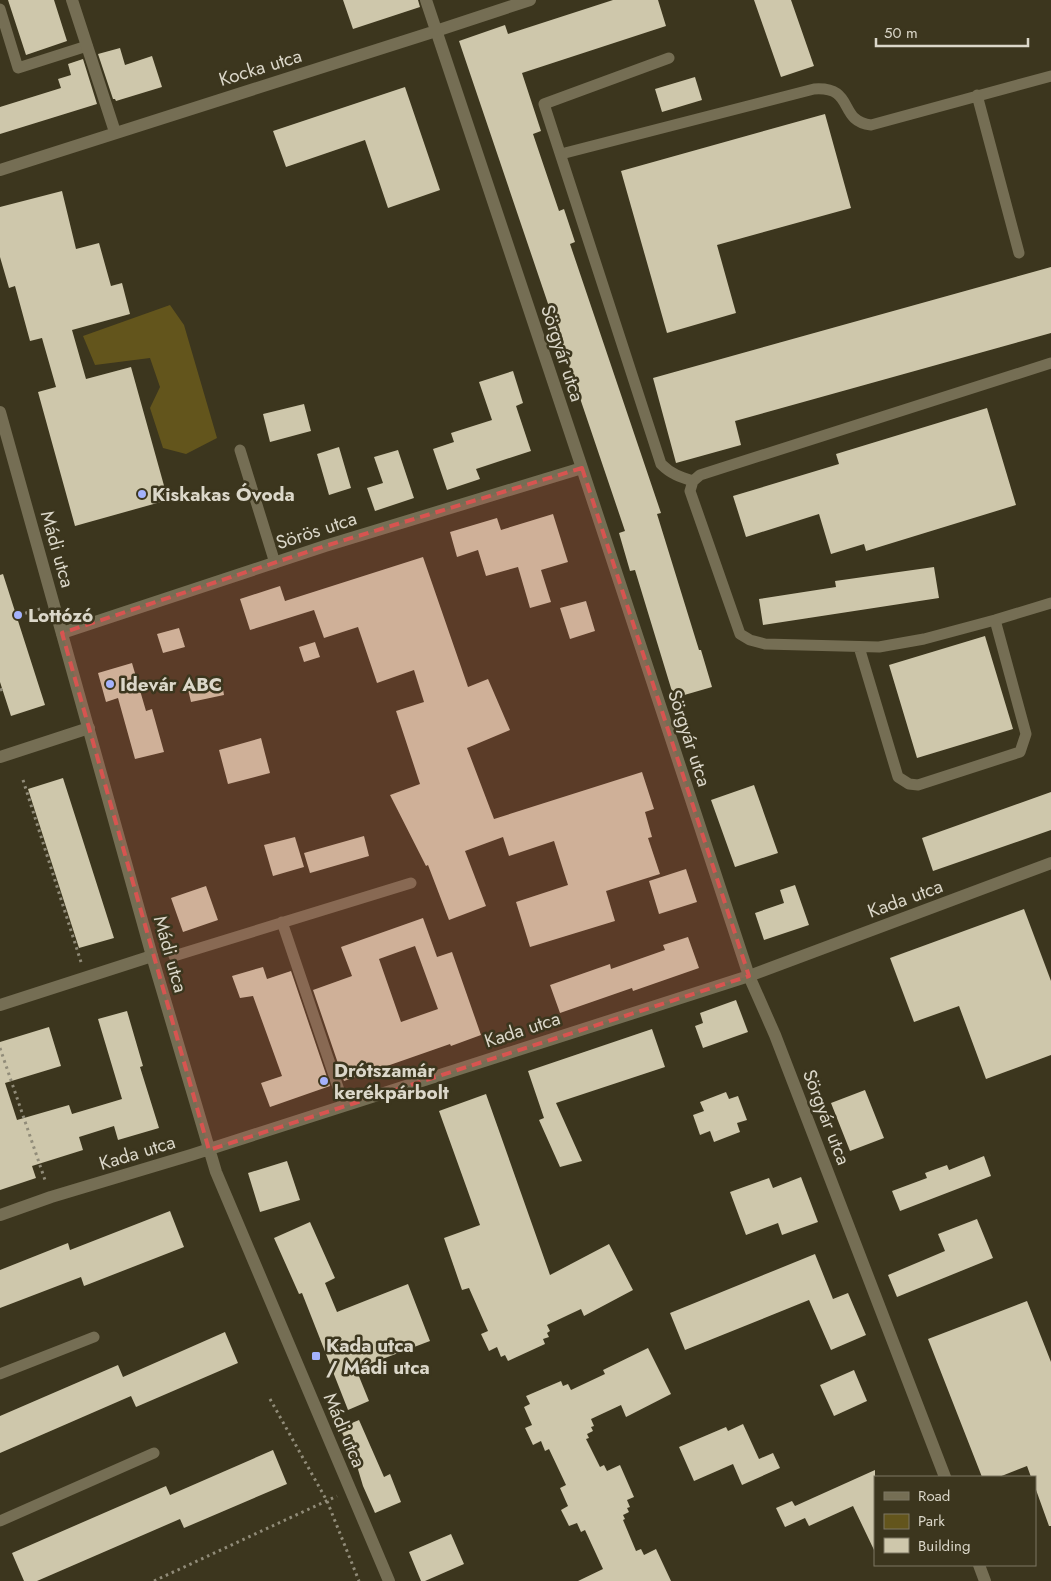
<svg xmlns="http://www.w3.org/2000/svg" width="1051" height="1581" viewBox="0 0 1051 1581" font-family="Jost,sans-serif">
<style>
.green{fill:#63551c}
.building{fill:#cec7ab;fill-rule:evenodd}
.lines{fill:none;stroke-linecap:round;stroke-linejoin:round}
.path{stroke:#918c79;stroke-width:3;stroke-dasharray:2.5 4;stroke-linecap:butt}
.lane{stroke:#756e54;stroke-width:11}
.street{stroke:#756e54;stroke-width:12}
.secondary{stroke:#756e54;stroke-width:12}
.marked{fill:#d75450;fill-opacity:0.2;stroke:#d75450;stroke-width:4;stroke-dasharray:10 6;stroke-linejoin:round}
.poi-dot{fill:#a4b2fc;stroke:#3c361e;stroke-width:2}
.labels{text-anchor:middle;stroke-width:5;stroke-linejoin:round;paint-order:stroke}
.street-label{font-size:19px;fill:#dbd7c9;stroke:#3c361e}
.poi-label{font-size:19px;font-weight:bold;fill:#dbd7c9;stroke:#3c361e;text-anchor:start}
</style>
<rect width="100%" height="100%" fill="#3c361e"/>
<path class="green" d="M 170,305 L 184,325 L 217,438 L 186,454 L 163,448 L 150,408 L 160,387 L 150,358 L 95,365 L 83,336 Z"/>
<path class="building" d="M 8,0 L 54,0 L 67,41 L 26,55 Z
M 343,0 L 418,0 L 420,7 L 353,29 Z
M 613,0 L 658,0 L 666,26 L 522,73 L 541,131 L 533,134 L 559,211 L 564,209 L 575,242 L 570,244 L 661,513 L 657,514 L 699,650 L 701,650 L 712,687 L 674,698 L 635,570 L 630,571 L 619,533 L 625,531 L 459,41 L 505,25 L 508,34 Z
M 754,0 L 791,0 L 814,66 L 781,77 Z
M 120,48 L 125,65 L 152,56 L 162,87 L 116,101 L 115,99 L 113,99 L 98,54 Z
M 83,59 L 97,104 L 0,134 L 0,107 L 61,88 L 58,79 L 71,75 L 68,64 Z
M 695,77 L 702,100 L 662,112 L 655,89 Z
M 405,87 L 440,190 L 388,208 L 365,140 L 286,167 L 273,131 Z
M 825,114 L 851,208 L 717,245 L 736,313 L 667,333 L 621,171 Z
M 62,191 L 76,249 L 99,243 L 111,286 L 122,283 L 130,314 L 72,330 L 86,379 L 131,367 L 168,500 L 75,526 L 38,392 L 56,387 L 42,338 L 30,341 L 15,286 L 9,288 L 0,257 L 0,207 Z
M 1051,267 L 1051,333 L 735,421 L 741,445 L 676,463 L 653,378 Z
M 513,371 L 523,403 L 516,406 L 531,451 L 476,469 L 480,479 L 447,490 L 433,449 L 454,442 L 451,433 L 492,420 L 479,382 Z
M 304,404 L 311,431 L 270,442 L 263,414 Z
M 987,408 L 1016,505 L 866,551 L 864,544 L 831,554 L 819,514 L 746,537 L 733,496 L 839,464 L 836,454 Z
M 339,447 L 351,488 L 329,495 L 317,454 Z
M 398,450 L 414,498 L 375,511 L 367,488 L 383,483 L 374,457 Z
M 553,514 L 568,562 L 541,570 L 551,602 L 530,608 L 518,567 L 486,576 L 478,550 L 457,557 L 450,532 L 497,518 L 501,530 Z
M 423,557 L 468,687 L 488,679 L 510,730 L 467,748 L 494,819 L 642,772 L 654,809 L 645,812 L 652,837 L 648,838 L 660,874 L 606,891 L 615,921 L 530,947 L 516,902 L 568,885 L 554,841 L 509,856 L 503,837 L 465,851 L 486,906 L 449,920 L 428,865 L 426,866 L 390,795 L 420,784 L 396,711 L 424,702 L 414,670 L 377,683 L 358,627 L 324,638 L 314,610 L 250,630 L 240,599 L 280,586 L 285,601 Z
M 934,567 L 939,598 L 763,625 L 759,599 L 836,587 L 835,581 Z
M 3,574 L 45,705 L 11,716 L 0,682 L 0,575 Z
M 586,601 L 595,631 L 570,639 L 560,608 Z
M 179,628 L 185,647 L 163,653 L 157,634 Z
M 985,636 L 1013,729 L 917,758 L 889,665 Z
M 315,642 L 320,657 L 304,662 L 299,647 Z
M 132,663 L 146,711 L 152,709 L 164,752 L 135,759 L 118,698 L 106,702 L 98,673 Z
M 221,678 L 224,695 L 191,702 L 187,685 Z
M 261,738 L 270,773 L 228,784 L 219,750 Z
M 63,778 L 114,938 L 79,948 L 28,789 Z
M 754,785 L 778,853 L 735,867 L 711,800 Z
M 1051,792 L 1051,830 L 933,871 L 922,838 Z
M 364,836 L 369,856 L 310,873 L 304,853 Z
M 295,837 L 304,867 L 273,876 L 264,845 Z
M 686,869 L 697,902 L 659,914 L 649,881 Z
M 795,885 L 809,925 L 764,940 L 755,913 L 784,903 L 780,890 Z
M 206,886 L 218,920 L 183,932 L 171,898 Z
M 1024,909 L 1051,981 L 1051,1055 L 986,1079 L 959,1006 L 914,1022 L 890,958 Z
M 423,918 L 437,957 L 452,952 L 481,1035 L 451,1046 L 450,1044 L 344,1081 L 313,990 L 352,976 L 341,947 ZM 415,946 L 438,1009 L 401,1022 L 379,959 Z
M 688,937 L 699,968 L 633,991 L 632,988 L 560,1013 L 550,985 L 610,964 L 611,969 L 665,950 L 663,945 Z
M 263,967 L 267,979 L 291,971 L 330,1086 L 270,1107 L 261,1083 L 282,1076 L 253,996 L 240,998 L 232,976 Z
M 736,1000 L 748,1032 L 703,1048 L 695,1026 L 703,1023 L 700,1013 Z
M 127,1011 L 143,1066 L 140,1067 L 159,1128 L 118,1140 L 114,1126 L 79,1137 L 83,1150 L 32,1166 L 36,1178 L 0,1190 L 0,1042 L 49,1027 L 61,1066 L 5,1083 L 17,1120 L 69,1105 L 72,1114 L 122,1099 L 98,1019 Z
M 652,1029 L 665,1067 L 556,1103 L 582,1161 L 560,1167 L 539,1120 L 544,1118 L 528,1071 Z
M 865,1090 L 884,1138 L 850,1151 L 831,1103 Z
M 726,1092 L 729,1099 L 738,1096 L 747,1120 L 737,1123 L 740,1132 L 714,1142 L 710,1131 L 700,1135 L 693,1115 L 704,1111 L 700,1102 Z
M 486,1094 L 550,1275 L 609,1244 L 633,1290 L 584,1316 L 581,1309 L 547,1325 L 550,1331 L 547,1333 L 549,1337 L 543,1339 L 545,1344 L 508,1361 L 505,1355 L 501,1357 L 497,1347 L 489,1351 L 481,1334 L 488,1331 L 469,1288 L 462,1290 L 444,1238 L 480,1225 L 439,1111 Z
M 984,1156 L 991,1176 L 900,1211 L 892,1191 L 927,1178 L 925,1173 L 947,1165 L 949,1170 Z
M 287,1161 L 300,1200 L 260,1212 L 248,1173 Z
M 801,1177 L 818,1222 L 782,1235 L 778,1223 L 746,1235 L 730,1192 L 769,1178 L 773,1188 Z
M 170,1211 L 184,1247 L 84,1286 L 81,1277 L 0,1308 L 0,1270 L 68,1243 L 70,1250 Z
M 977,1219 L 993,1258 L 897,1297 L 888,1275 L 945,1251 L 938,1234 Z
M 310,1222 L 335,1278 L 325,1283 L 337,1312 L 408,1284 L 430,1341 L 356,1369 L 369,1401 L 348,1410 L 302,1293 L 299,1294 L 274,1238 Z
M 815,1254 L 833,1299 L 848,1293 L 866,1335 L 831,1350 L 809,1300 L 685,1350 L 670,1313 Z
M 1027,1301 L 1051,1362 L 1051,1526 L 1049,1526 L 1035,1487 L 1035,1477 L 1031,1477 L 1027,1466 L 999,1477 L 982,1477 L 928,1339 Z
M 225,1332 L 238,1363 L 136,1407 L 131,1396 L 0,1453 L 0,1416 L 118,1365 L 123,1377 Z
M 648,1348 L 671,1394 L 626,1417 L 621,1405 L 591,1419 L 594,1426 L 591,1427 L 593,1431 L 587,1434 L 589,1438 L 586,1439 L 600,1467 L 604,1465 L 607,1471 L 620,1465 L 634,1497 L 627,1500 L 630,1507 L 627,1508 L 629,1512 L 623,1515 L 625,1519 L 623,1520 L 636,1551 L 641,1549 L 644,1555 L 656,1549 L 671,1581 L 578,1581 L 603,1569 L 585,1530 L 581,1532 L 577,1523 L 569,1526 L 561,1510 L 568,1506 L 560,1488 L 566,1485 L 549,1449 L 545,1451 L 541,1441 L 533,1445 L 525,1428 L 532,1425 L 524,1407 L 530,1404 L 526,1396 L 561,1381 L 563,1386 L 568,1384 L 571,1390 L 605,1374 L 603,1370 Z
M 854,1370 L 867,1401 L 834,1416 L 820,1385 Z
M 359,1420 L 384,1477 L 390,1474 L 401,1502 L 375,1513 L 363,1486 L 357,1466 L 340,1428 Z
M 743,1424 L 759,1459 L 773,1453 L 780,1468 L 742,1485 L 733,1464 L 694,1481 L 679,1447 L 726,1427 L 728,1431 Z
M 273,1450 L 287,1484 L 184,1528 L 180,1519 L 37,1581 L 24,1581 L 12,1553 L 166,1486 L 170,1495 Z
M 875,1470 L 875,1552 L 853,1506 L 809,1526 L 805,1518 L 785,1527 L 776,1508 L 792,1501 L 795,1506 Z
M 451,1534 L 464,1564 L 425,1581 L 421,1581 L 409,1552 Z"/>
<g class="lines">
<path class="path" d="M 19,615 L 40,609
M 0,690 L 3,689
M 23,780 L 81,962
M 0,1048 L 46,1183
M 270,1399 L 327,1501 L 359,1581
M 154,1581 L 337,1496"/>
<path class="lane" d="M 0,9 L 18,68 L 87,46
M 669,58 L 544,104 L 661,464 C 671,474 680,477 693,481
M 977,95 L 1019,253
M 561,154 L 814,89 C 856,86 837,121 871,125 L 1051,76
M 1051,363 L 700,475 L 693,481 L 690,491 L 740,634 L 750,640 L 765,644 L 879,647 L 924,639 L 995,620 L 1051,603
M 240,450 L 275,563
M 859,647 L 898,777 L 909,784 L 918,785 L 1020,752 L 1026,734 L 995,620
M 282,922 L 344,1105
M 174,956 L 411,883
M 0,1374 L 94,1337
M 0,1521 L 154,1453"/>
<path class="street" d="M 72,0 L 115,132
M 426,0 L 582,468 L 749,976 L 775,1035 L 945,1477
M 0,170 L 436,31 L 530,0
M 62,633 L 325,546 L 582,468
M 0,757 L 89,728
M 0,1005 L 152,956
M 979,1565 L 985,1581"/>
<path class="secondary" d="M 0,412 L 152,956 L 216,1172 L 389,1581
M 0,1215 L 51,1197 L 191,1155 L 749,976 L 1051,863"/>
</g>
<path class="marked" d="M 582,468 L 749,976 L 209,1150 L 62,633 L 325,546 Z"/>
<g class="poi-dot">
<circle cx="142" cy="494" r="5"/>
<circle cx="18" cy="615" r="5"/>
<circle cx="110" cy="684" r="5"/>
<circle cx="324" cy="1081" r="5"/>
<rect x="311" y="1351" width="10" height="10" rx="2.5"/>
</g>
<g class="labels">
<g class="street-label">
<text transform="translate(260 67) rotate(-17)" y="7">Kocka utca</text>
<text transform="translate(563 353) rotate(72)" y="7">Sörgyár utca</text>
<text transform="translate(316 530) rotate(-18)" y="7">Sörös utca</text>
<text transform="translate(58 549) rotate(74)" y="7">Mádi utca</text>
<text transform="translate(690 738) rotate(72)" y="7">Sörgyár utca</text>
<text transform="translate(905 898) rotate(-20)" y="7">Kada utca</text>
<text transform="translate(171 954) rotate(74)" y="7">Mádi utca</text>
<text transform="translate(522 1029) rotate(-18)" y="7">Kada utca</text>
<text transform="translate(827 1117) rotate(69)" y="7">Sörgyár utca</text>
<text transform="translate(137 1152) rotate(-17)" y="7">Kada utca</text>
<text transform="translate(345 1430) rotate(67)" y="7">Mádi utca</text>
</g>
<g class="poi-label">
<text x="152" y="501">Kiskakas Óvoda</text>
<text x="28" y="622">Lottózó</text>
<text x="120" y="691">Idevár ABC</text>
<text x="334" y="1077">Drótszamár<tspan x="334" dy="22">kerékpárbolt</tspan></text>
<text x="326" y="1352">Kada utca<tspan x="326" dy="22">/ Mádi utca</tspan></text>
</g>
</g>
<rect x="874" y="1476" width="162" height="90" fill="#3c361e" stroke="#7c7662"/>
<rect x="884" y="1492" width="25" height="8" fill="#756e54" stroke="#7c7662"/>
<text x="918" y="1501" font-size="15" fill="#dbd7c9">Road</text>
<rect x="884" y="1514" width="25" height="15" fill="#63551c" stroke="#7c7662"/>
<text x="918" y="1526" font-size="15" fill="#dbd7c9">Park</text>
<rect x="884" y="1538" width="25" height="15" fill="#cec7ab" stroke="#7c7662"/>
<text x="918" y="1551" font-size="15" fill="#dbd7c9">Building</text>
<path d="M876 38v8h152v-8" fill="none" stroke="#dbd7c9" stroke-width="2.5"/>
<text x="884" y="38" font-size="15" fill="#dbd7c9" stroke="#3c361e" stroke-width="4" paint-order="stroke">50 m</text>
</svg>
